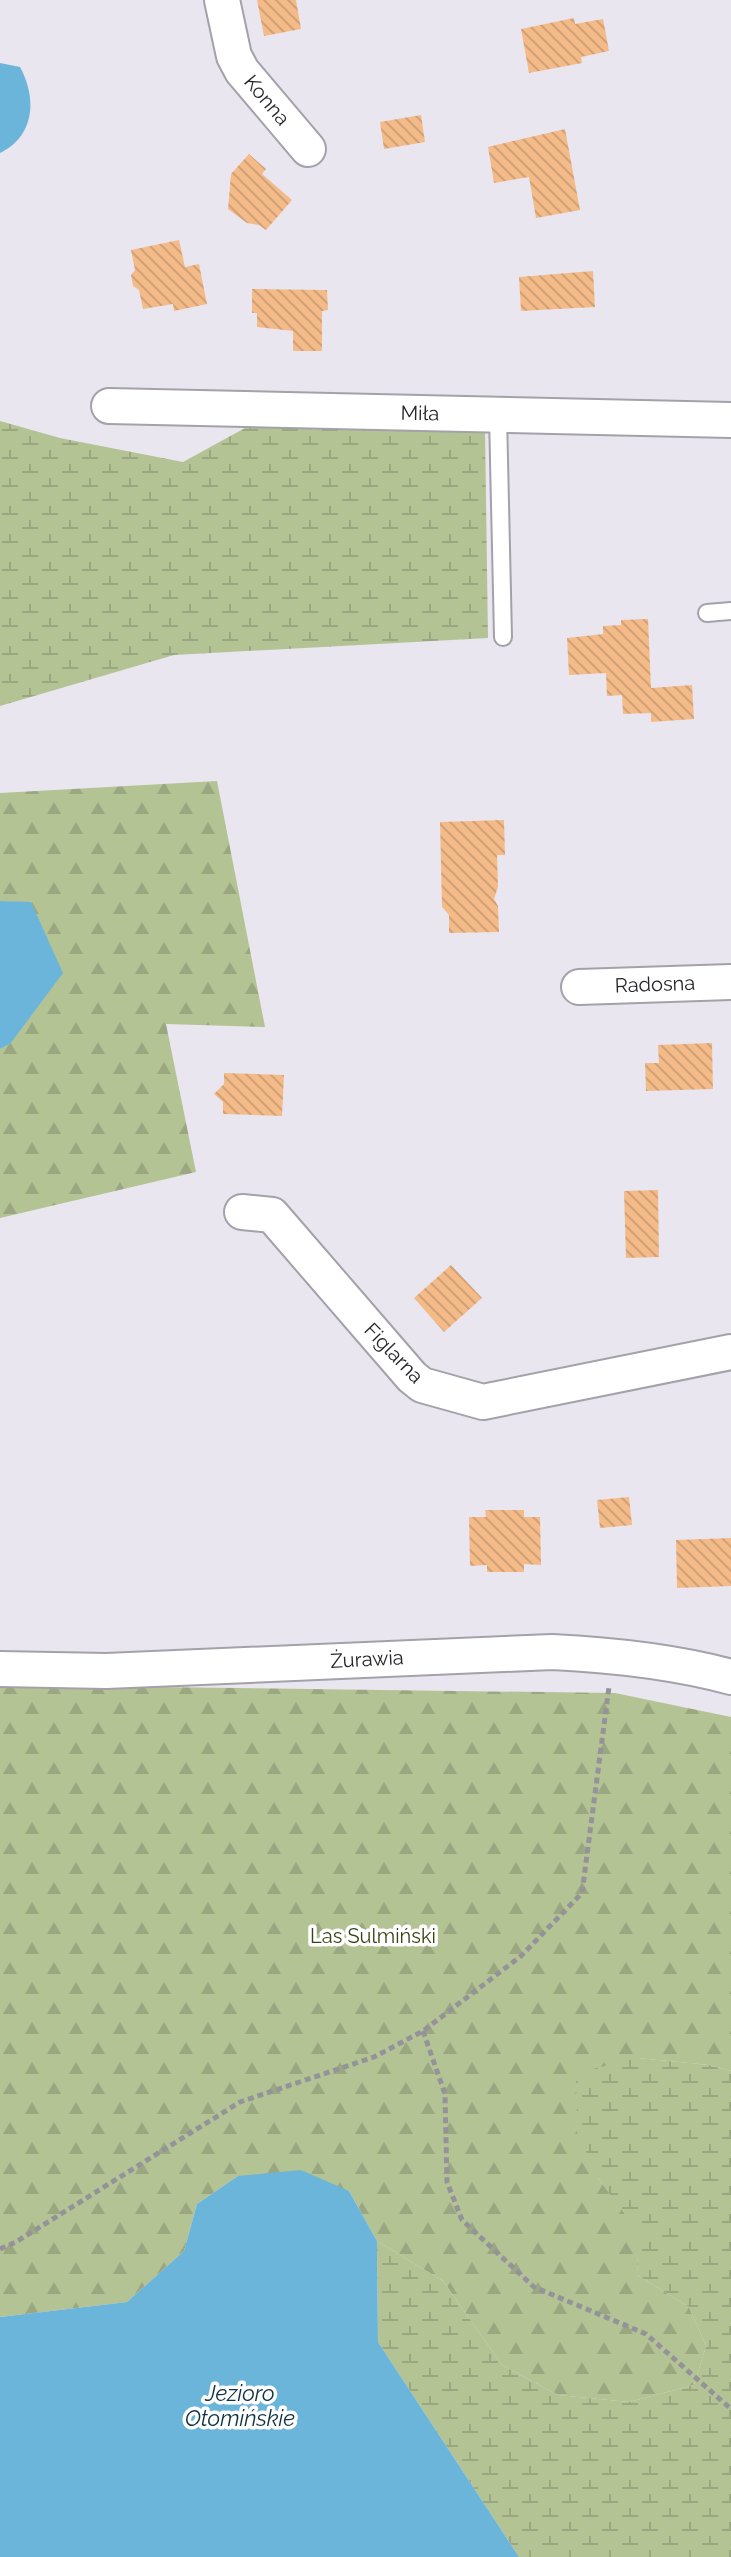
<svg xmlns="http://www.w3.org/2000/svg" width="731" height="2557" viewBox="0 0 731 2557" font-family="Raleway,sans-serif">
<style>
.forest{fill:url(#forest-firs)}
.wetland{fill:url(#wetland-marsh)}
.water{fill:#6bb5db}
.building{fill:url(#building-back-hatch)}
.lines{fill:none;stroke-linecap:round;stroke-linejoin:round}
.lane-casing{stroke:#a3a1a9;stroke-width:20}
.street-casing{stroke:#a3a1a9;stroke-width:38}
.path{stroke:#95939a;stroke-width:5;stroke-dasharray:6 4;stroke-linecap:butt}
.lane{stroke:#fff;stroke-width:16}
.street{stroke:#fff;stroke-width:34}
.labels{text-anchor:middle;stroke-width:7;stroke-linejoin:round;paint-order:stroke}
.street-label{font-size:20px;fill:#262529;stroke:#fff}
.park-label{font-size:20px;fill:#374413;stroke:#fff}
.water-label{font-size:22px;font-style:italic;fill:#0f3242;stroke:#fff}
</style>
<defs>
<pattern id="forest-firs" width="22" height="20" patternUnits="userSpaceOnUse" patternTransform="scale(2)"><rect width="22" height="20" fill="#b4c394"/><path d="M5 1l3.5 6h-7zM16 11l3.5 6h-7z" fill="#9ba780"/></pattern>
<pattern id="wetland-marsh" width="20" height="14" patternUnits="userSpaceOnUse" patternTransform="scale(2)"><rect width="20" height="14" fill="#b4c394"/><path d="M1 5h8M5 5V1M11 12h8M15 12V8" fill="none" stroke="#9ba780"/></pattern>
<pattern id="building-back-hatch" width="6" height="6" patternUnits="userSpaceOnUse" patternTransform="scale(2)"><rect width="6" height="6" fill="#f4bb89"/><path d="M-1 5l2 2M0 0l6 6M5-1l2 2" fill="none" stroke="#d1a176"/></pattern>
</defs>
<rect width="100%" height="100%" fill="#e9e6ef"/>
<path class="forest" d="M 217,781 L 265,1027 L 166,1024 L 196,1172 L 0,1218 L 0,1049 L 10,1044 L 31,903 L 0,901 L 0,793 Z
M 0,1685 L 615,1693 L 731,1717 L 731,2071 L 709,2065 L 638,2058 L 598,2178 L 639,2232 L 637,2275 L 689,2307 L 706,2346 L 694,2385 L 629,2402 L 558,2395 L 502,2365 L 443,2281 L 377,2241 L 349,2191 L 238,2176 L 197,2204 L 184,2251 L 127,2302 L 0,2317 Z"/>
<path class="wetland" d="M 0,421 L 60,438 L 183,462 L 245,428 L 485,428 L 488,638 L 174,655 L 0,706 Z
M 638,2058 L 709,2065 L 731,2071 L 731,2557 L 519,2557 L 378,2342 L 377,2241 L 443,2281 L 502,2365 L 558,2395 L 629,2402 L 694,2385 L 706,2346 L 689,2307 L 637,2275 L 638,2232 L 598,2178 L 577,2132 L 576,2073 Z"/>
<path class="water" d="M 0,63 L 20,67 C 37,98 35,136 0,153 Z
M 0,901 L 31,902 L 63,973 L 10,1044 L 0,1049 Z
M 301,2170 L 349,2191 L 377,2241 L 378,2342 L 519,2557 L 0,2557 L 0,2317 L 127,2302 L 184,2251 L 197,2204 L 238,2176 Z"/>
<path class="building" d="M 257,0 L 296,0 L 301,29 L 264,36 Z
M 574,18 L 575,24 L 603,19 L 609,51 L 581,57 L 582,63 L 529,73 L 521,29 Z
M 421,115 L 425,142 L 384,149 L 380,122 Z
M 565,129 L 580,210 L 536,218 L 529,177 L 494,183 L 488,147 Z
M 249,154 L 266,169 L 262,174 L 292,200 L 266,230 L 259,225 L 247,223 L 228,209 L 231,174 Z
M 179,240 L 185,267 L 199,264 L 207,304 L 174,311 L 173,304 L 143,309 L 139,290 L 133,286 L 131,275 L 135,270 L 131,250 Z
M 593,271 L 595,307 L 521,311 L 519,277 Z
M 252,289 L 327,290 L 328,310 L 322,311 L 322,351 L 293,351 L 293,331 L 257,327 L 257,313 L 252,313 Z
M 648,619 L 651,688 L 692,685 L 694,719 L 651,722 L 651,713 L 623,714 L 622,695 L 607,696 L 606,673 L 569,675 L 567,638 L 603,634 L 603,626 L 621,625 L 621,620 Z
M 504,820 L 505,855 L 497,855 L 498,887 L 494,899 L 498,906 L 499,932 L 449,933 L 449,915 L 442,907 L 440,822 Z
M 712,1043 L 713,1089 L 646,1091 L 645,1063 L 659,1063 L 658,1045 Z
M 224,1073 L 284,1075 L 282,1116 L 223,1114 L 223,1102 L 214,1094 L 224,1084 Z
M 658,1190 L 659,1257 L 626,1258 L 624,1191 Z
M 451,1265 L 482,1298 L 444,1332 L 414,1298 Z
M 629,1497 L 632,1525 L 600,1528 L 597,1500 Z
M 485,1510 L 524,1510 L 524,1517 L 540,1517 L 541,1565 L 524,1564 L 524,1572 L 487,1572 L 487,1565 L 470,1566 L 469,1517 L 486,1517 Z
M 731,1538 L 731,1586 L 677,1588 L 676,1540 Z"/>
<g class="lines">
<g class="lane-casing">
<path id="lane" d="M 498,415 L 503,637
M 707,613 L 731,611"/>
</g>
<g class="street-casing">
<path id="street" d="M 222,0 L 234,56 L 242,71 L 308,149
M 109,406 L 731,420
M 579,987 L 731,982
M 242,1212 L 272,1215 L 412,1377 L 422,1385 L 483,1402 L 731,1352
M 0,1669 L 106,1671 L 552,1652 C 613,1655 672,1661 731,1677"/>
</g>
<path class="path" d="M 423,2031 L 445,2094 L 447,2182 L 462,2220 L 534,2287 L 646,2334 L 731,2409
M 0,2249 L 16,2242 L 240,2102 L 374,2057 L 423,2031 L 521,1956 L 582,1893 L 609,1687"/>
<use href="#lane" class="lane"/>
<use href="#street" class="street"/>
</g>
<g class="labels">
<g class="street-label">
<text transform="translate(267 100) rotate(50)" y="7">Konna</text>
<text transform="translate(420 413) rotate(1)" y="7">Miła</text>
<text transform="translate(655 984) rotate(-2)" y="7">Radosna</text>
<text transform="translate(394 1353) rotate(46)" y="7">Figlarna</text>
<text transform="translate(367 1659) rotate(-3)" y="7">Żurawia</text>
</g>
<g class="park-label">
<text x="373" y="1943">Las Sulmiński</text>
</g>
<g class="water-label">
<text x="240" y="2401">Jezioro<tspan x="240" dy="25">Otomińskie</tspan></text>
</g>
</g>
</svg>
